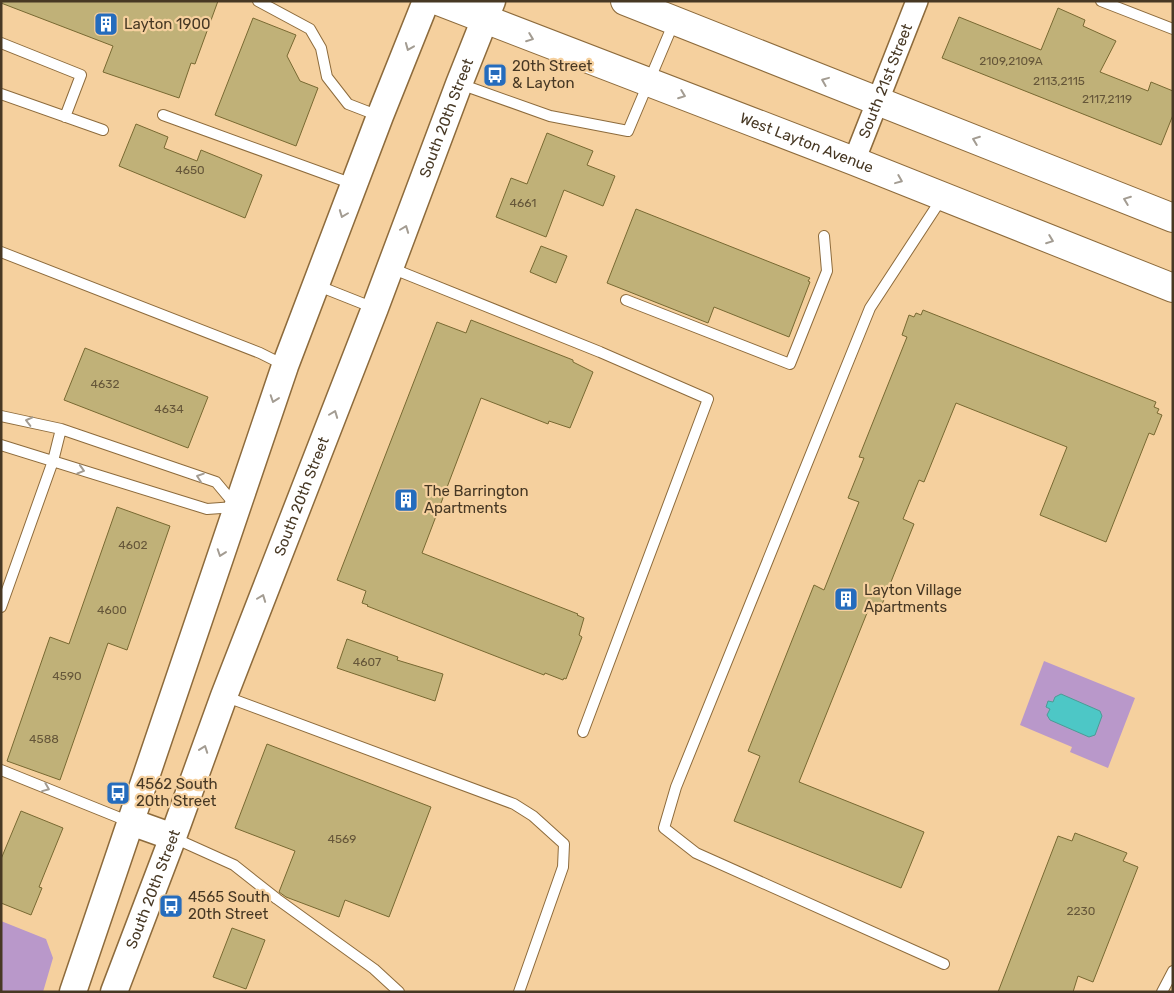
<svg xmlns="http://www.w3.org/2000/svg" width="1174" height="993" viewBox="0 0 1174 993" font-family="Rubik,sans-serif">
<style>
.green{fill:#b998ca}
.water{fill:#4dc7c6;stroke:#4b9c95}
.building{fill:#c0b178;stroke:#786932}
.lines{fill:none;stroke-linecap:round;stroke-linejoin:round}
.service-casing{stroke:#8d6b3c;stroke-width:12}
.minor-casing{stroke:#8d6b3c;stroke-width:24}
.tertiary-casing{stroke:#8d6b3c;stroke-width:29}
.secondary-casing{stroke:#8d6b3c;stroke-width:30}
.service{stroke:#fff;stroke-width:10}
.minor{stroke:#fff;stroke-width:21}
.tertiary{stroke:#fff;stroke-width:26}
.secondary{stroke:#fff;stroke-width:28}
.oneway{stroke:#a39c92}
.labels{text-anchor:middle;stroke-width:4.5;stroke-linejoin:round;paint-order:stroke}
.number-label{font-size:12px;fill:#655639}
.poi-label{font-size:15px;fill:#473824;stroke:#f5d09e;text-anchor:start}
.street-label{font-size:15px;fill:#473824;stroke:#f5d09e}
</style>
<rect width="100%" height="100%" fill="#f5d09e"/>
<path class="green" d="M 1044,661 L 1135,698 L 1108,768 L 1070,752 L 1072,747 L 1020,725 Z
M 1,921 L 46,939 L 53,958 L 43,992 L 1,992 Z"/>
<path class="water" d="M 1061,694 L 1100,711 L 1102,716 L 1095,735 L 1089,737 L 1050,720 L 1047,715 L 1050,709 L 1046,707 L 1048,701 L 1053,702 L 1055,697 Z"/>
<path class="building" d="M 2,1 L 218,1 L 195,64 L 191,63 L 179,98 L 103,72 L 113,46 L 1,3 Z
M 1058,8 L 1085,20 L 1083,26 L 1116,41 L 1100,72 L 1148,91 L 1151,82 L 1173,91 L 1173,115 L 1161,145 L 942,58 L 959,17 L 1041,50 Z
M 253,18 L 296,35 L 287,56 L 300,81 L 318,88 L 296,146 L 215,115 Z
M 136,124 L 168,137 L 164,148 L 197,161 L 201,150 L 262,175 L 245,218 L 119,166 Z
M 547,133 L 593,151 L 587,165 L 615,176 L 603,206 L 564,190 L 546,237 L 496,217 L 511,178 L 527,184 Z
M 636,209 L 810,278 L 808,281 L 810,282 L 789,337 L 714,307 L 708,323 L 607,283 Z
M 541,246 L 567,256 L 556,283 L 530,272 Z
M 923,310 L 1156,402 L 1154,407 L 1159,409 L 1157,413 L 1162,415 L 1154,435 L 1149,433 L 1106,542 L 1040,515 L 1067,447 L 956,403 L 924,482 L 919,480 L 903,519 L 914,524 L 879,612 L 869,608 L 799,782 L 924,832 L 901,888 L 734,821 L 760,756 L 748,751 L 814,585 L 824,590 L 859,502 L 848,498 L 864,458 L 859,457 L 907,337 L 902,335 L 909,315 L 914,317 L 916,313 L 921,315 Z
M 471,320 L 573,360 L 573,362 L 593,372 L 570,428 L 549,421 L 548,424 L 481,398 L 422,553 L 578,614 L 577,615 L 584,618 L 579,635 L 582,637 L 566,679 L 564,678 L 563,680 L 545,673 L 544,675 L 367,606 L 368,605 L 362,603 L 366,591 L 337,580 L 437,322 L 466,333 Z
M 85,348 L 208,397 L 188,448 L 64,400 Z
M 117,507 L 170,526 L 127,650 L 108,643 L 60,780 L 7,761 L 50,637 L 69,644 Z
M 347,639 L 398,657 L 397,660 L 443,674 L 435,701 L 337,668 Z
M 267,744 L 431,807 L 389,917 L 345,900 L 339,917 L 286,897 L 279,892 L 295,851 L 235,828 Z
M 21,811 L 63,828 L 39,887 L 42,888 L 31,915 L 1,903 L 1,859 Z
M 1075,833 L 1127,853 L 1123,861 L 1138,867 L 1093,982 L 1078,976 L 1073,992 L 998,992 L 1058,836 L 1072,841 Z
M 232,928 L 265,940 L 246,989 L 213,977 Z"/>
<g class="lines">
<g class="service-casing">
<path id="service" d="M 258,1 L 310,29 L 321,48 L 327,77 L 348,104 L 379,116
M 1101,1 L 1173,29
M 1,43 L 81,75 L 65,117
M 460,84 L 550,116 L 628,131 L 674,22
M 1,94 L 103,130
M 163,115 L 353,184
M 942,198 L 870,308 L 676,787 L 664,828 L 696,853 L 944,964
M 1,252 L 260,353 L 284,365
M 391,268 L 600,352 L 708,399 L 583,732
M 316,285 L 374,308
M 626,300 L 790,364 L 827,271 L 824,236
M 1,416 L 61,429 L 216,482 L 236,506
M 1,445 L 207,509 L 235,507
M 1,607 L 53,461 L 61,429
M 224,696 L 514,804 L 533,816 L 564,844 L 563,867 L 519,992
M 1,770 L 130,822
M 174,838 L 234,865 L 277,899 L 374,969 L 399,992
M 1162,992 L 1173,971"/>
</g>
<g class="minor-casing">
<g id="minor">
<path id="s1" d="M 854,161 L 917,1"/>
</g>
</g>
<g class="tertiary-casing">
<g id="tertiary">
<path d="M 131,822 L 173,837"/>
<path d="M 73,992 L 285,366 L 380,116 L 426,1"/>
<path id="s2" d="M 114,992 L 173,837 L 224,696 L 375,308 L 459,84 L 492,1"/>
</g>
</g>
<g class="secondary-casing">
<g id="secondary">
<path id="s3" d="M 438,1 L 854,161 L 1173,288"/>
<path d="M 625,1 L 1173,218"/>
</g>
</g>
<use href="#service" class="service"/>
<use href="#minor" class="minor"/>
<use href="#tertiary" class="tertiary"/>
<use href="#secondary" class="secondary"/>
</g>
<defs><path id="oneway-chevron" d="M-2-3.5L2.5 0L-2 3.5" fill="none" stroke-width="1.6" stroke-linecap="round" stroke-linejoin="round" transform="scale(1.25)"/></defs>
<g class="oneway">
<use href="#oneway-chevron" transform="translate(530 38) rotate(21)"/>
<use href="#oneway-chevron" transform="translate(409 47) rotate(112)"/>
<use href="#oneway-chevron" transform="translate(825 81) rotate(-158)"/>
<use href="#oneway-chevron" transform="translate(682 95) rotate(21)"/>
<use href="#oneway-chevron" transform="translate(976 140) rotate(-159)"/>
<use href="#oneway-chevron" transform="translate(899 180) rotate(22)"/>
<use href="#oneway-chevron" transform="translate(1127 200) rotate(-159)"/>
<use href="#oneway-chevron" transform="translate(343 214) rotate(111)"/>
<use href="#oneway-chevron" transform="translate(405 229) rotate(-69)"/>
<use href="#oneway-chevron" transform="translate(1050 240) rotate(21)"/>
<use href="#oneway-chevron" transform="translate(274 399) rotate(109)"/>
<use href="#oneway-chevron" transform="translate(334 414) rotate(-69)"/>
<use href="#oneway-chevron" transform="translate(29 421) rotate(-166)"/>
<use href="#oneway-chevron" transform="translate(81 470) rotate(17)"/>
<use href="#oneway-chevron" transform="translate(200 477) rotate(-161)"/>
<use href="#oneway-chevron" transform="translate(221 553) rotate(109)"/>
<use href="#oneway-chevron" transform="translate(262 598) rotate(-69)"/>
<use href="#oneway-chevron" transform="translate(204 749) rotate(-70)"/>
<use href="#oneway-chevron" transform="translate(46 788) rotate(22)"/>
</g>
<defs>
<g id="building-square" transform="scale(1.25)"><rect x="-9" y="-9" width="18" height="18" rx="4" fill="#256cbd" stroke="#f5d09e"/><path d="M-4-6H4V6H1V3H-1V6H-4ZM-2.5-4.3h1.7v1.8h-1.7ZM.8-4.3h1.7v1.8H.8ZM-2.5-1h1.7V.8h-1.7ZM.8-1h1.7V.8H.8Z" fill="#fff"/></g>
<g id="bus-square" transform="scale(1.25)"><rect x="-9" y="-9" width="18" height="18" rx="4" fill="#256cbd" stroke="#f5d09e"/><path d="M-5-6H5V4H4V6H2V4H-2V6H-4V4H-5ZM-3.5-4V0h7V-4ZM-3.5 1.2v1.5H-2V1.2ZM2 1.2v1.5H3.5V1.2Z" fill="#fff"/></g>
</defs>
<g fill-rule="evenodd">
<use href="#building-square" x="106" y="24"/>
<use href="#bus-square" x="495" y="75"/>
<use href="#building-square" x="406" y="500"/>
<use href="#building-square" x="846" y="599"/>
<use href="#bus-square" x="118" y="793"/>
<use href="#bus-square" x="171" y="906"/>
</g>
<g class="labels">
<g class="number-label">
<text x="1011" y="65">2109,2109A</text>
<text x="1059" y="85">2113,2115</text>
<text x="1107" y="103">2117,2119</text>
<text x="190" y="174">4650</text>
<text x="523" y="207">4661</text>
<text x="105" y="388">4632</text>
<text x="169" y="413">4634</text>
<text x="133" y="549">4602</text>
<text x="112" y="614">4600</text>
<text x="367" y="666">4607</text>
<text x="67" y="680">4590</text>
<text x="44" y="743">4588</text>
<text x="342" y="843">4569</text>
<text x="1081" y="915">2230</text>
</g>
<g class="poi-label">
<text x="124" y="29">Layton 1900</text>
<text x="512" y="71">20th Street<tspan x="512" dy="17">&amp; Layton</tspan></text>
<text x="424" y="496">The Barrington<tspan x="424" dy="17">Apartments</tspan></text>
<text x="864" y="595">Layton Village<tspan x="864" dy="17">Apartments</tspan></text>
<text x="136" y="789">4562 South<tspan x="136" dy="17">20th Street</tspan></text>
<text x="188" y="902">4565 South<tspan x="188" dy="17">20th Street</tspan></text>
</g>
<g class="street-label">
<text dy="5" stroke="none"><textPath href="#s1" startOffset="86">South 21st Street</textPath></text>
<text dy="5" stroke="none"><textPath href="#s2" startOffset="935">South 20th Street</textPath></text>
<text dy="5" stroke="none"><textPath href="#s3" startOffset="395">West Layton Avenue</textPath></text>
<text dy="5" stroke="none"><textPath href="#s2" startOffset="530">South 20th Street</textPath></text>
<text dy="5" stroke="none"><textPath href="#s2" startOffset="110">South 20th Street</textPath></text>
</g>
</g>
<rect width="1174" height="993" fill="none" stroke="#473824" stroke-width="5"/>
</svg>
